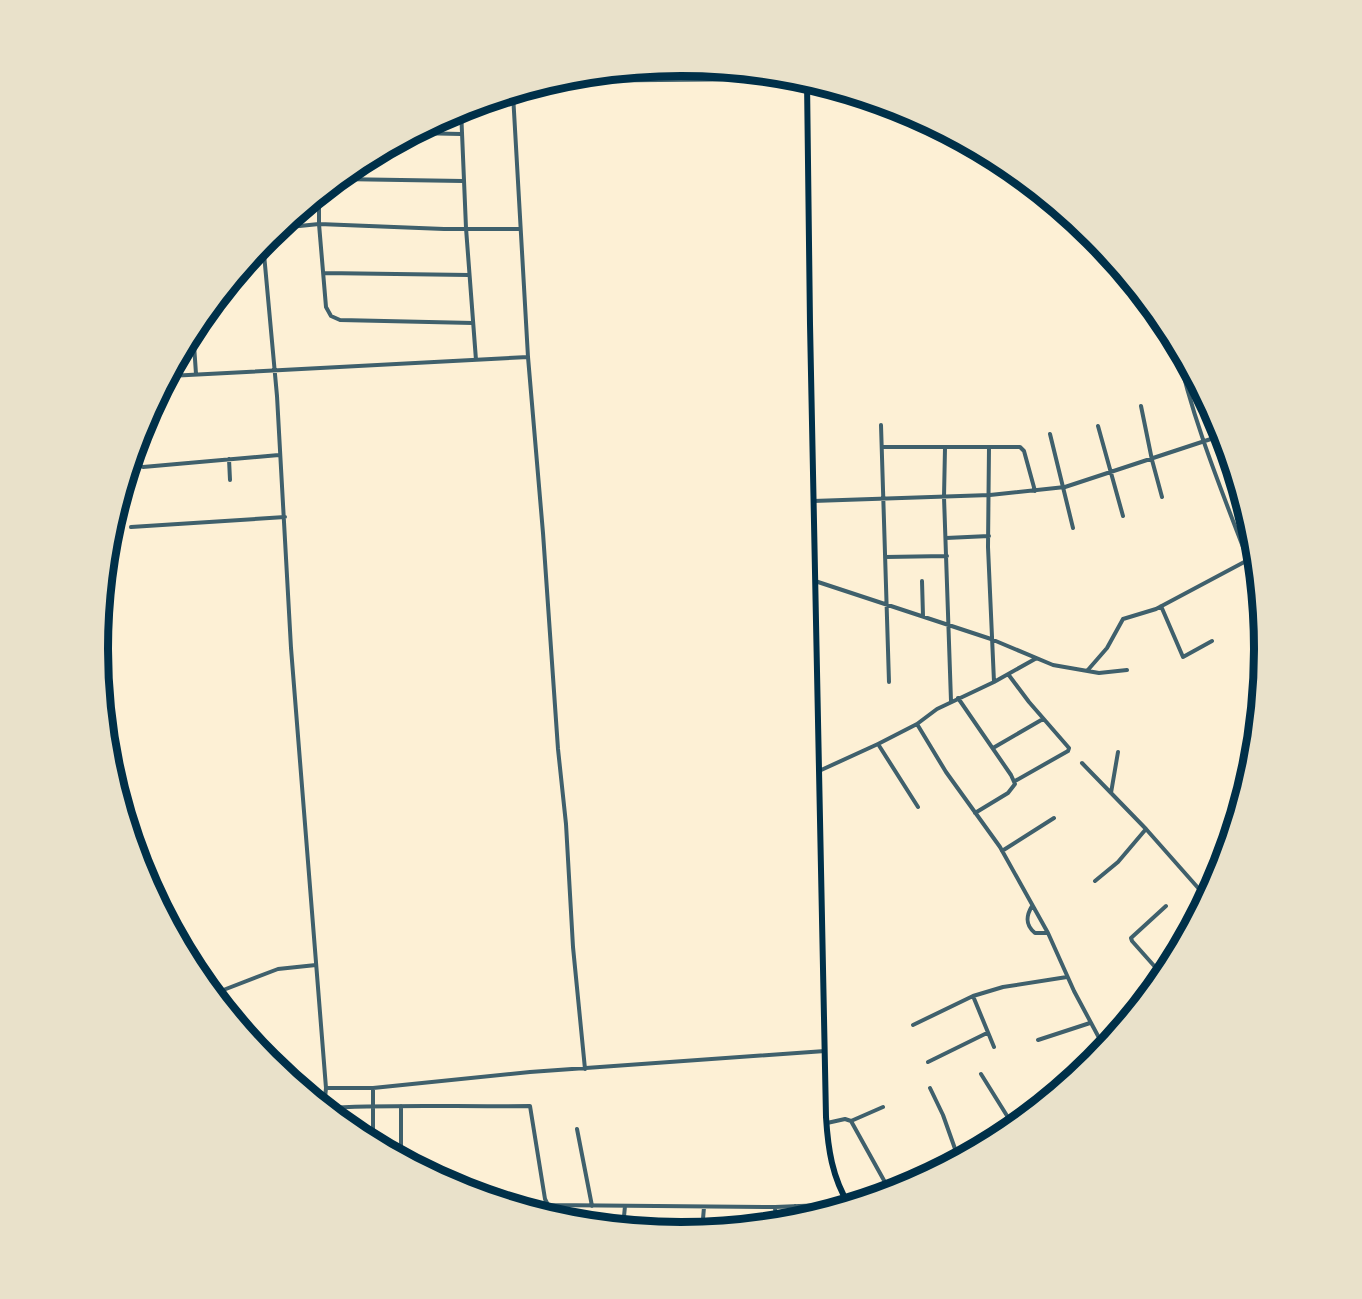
<svg xmlns="http://www.w3.org/2000/svg" width="1362" height="1299" viewBox="0 0 1362 1299" font-family="'Work Sans',sans-serif">
<style>
.lines{fill:none;stroke-linecap:round;stroke-linejoin:round}
.minor{stroke:#3f606c;stroke-width:4}
.secondary{stroke:#003049;stroke-width:6}
.rim{fill:none;stroke:#003049;stroke-width:8}
</style>
<rect width="100%" height="100%" fill="#fdf0d5"/>
<g class="lines">
<path class="minor" d="M 556,81 L 772,79 L 772,75
M 513,94 L 528,357 L 543,533 L 558,749 L 566,824 L 573,947 L 585,1069
M 461,109 L 466,228 L 476,360
M 415,133 L 461,134
M 339,179 L 463,181
M 280,228 L 319,224 L 319,195
M 263,243 L 277,396 L 291,648 L 326,1088 L 324,1108
M 323,273 L 469,275
M 473,323 L 340,320 L 331,316 L 326,307 L 319,224 L 444,229 L 520,229
M 193,330 L 196,374
M 1176,344 C 1192,419 1221,489 1248,560 L 1257,577
M 169,376 L 528,357
M 1183,376 L 1192,374
M 1141,406 L 1152,460 L 1162,497
M 881,425 L 889,682
M 1098,426 L 1123,516
M 1050,434 L 1073,528
M 882,447 L 1020,447 L 1024,451 L 1035,491
M 989,447 L 988,547 L 994,682
M 945,448 L 944,497 L 951,701
M 132,459 L 136,464 L 143,467 L 279,455
M 229,459 L 230,480
M 813,501 L 990,495 L 1065,487 L 1223,435
M 131,527 L 285,517
M 110,534 L 113,520
M 946,538 L 989,536
M 885,557 L 947,556
M 815,581 L 991,639 L 1053,665 L 1099,673 L 1127,670
M 922,581 L 923,616
M 1161,606 L 1183,657 L 1212,641
M 1087,671 L 1107,648 L 1123,619 L 1156,609 L 1248,560 L 1255,554
M 1008,674 L 1029,702 L 1069,748 L 1068,751 L 1015,781
M 958,698 L 1011,775 L 1015,784 L 1008,793 L 975,813
M 917,724 L 946,772 L 1000,847 L 1048,933 L 1074,991 L 1105,1049
M 878,744 L 918,807
M 993,748 L 1043,719
M 1082,763 L 1146,829 L 1207,898
M 819,771 L 878,744 L 917,724 L 937,709 L 994,682 L 1035,659
M 1111,793 L 1118,752
M 1002,851 L 1054,818
M 1095,881 L 1118,862 L 1146,829
M 1032,906 C 1026,916 1025,925 1035,933 L 1048,933
M 1164,977 L 1132,941 L 1131,938 L 1166,906
M 213,994 L 278,969 L 316,965
M 913,1025 L 973,996
M 1038,1040 L 1090,1023
M 994,1047 L 973,996 L 1003,987 L 1067,977
M 928,1062 L 987,1033
M 981,1074 L 1014,1127
M 326,1088 L 373,1088 L 530,1072 L 825,1051
M 930,1088 L 943,1115 L 959,1160
M 401,1106 L 401,1156
M 324,1108 C 393,1104 461,1107 530,1106 L 545,1199 L 548,1205 L 775,1207 L 848,1204
M 851,1121 L 891,1193
M 827,1123 L 845,1119 L 851,1121 L 883,1107
M 577,1129 L 592,1206
M 373,1143 L 373,1088
M 795,1206 L 797,1221
M 775,1207 L 776,1224
M 623,1227 L 625,1206
M 702,1231 L 704,1207"/>
<path class="secondary" d="M 807,81 L 810,324 L 826,1117 C 828,1149 832,1177 849,1205"/>
</g>
<path d="M0 0H1362V1299H0ZM108 649a573 573 0 1 1 1146 0a573 573 0 1 1-1146 0Z" fill="#e9e1ca" fill-rule="evenodd"/>
<path class="rim" d="M108 649a573 573 0 1 1 1146 0a573 573 0 1 1-1146 0Z"/>
</svg>
